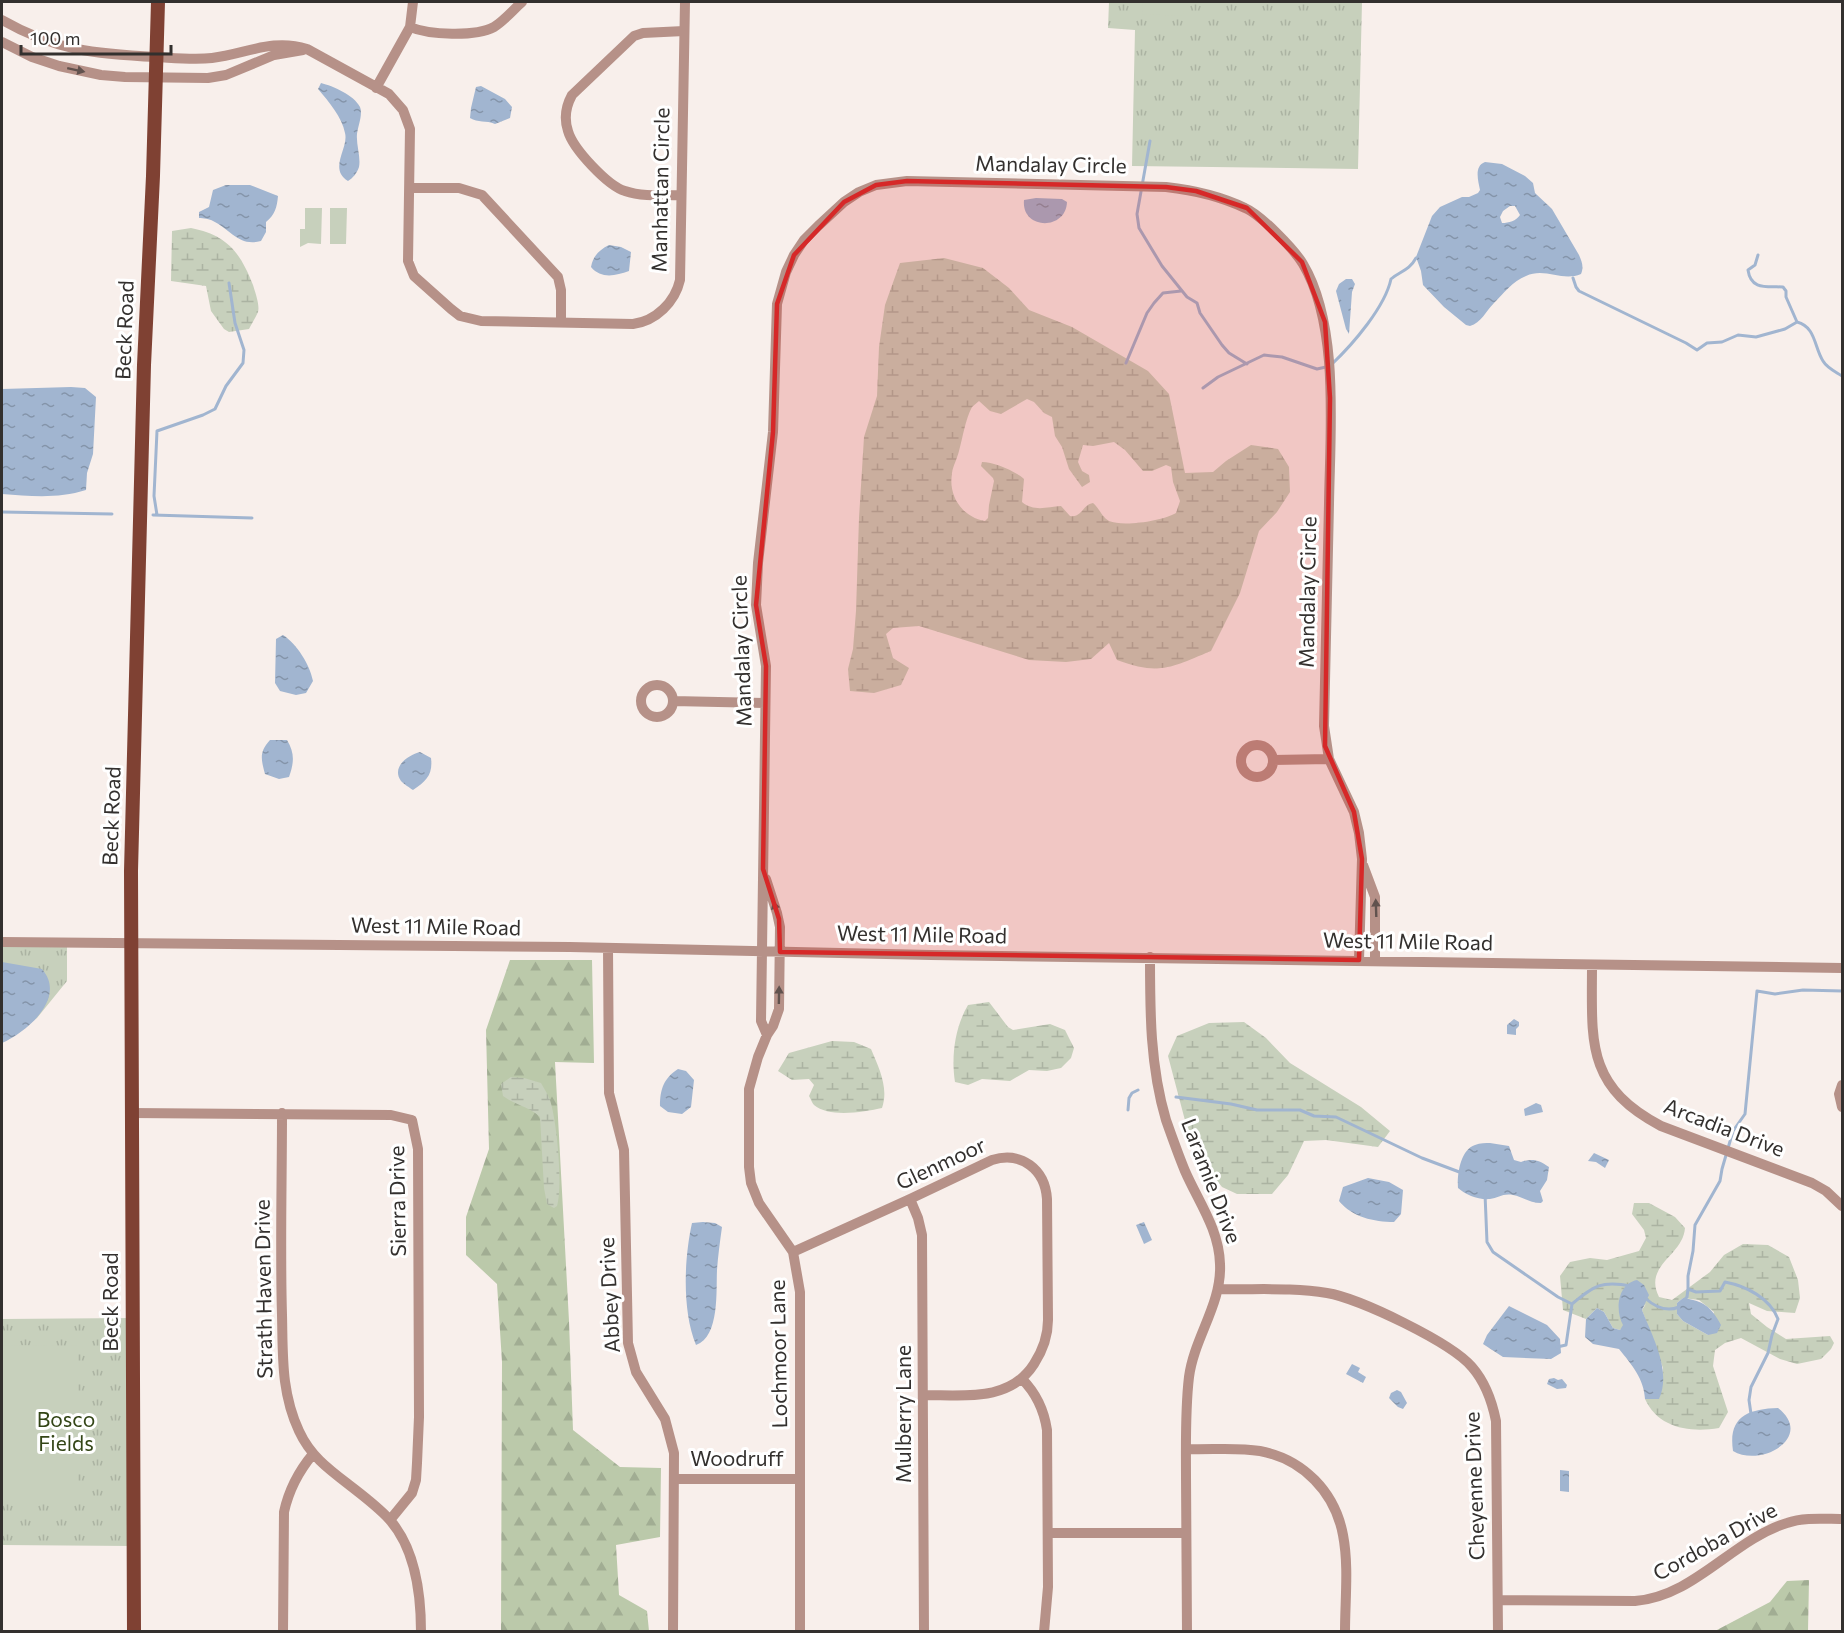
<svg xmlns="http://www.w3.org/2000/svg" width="1844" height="1633" viewBox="0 0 1844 1633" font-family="Commissioner,sans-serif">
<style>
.forest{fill:url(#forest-firs)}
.wetland{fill:url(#wetland-marsh);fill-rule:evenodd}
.park{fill:url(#park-tufts)}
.garden{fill:#c7d0bc}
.water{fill:url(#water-ripples);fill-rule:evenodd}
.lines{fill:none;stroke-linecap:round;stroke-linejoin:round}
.stream{stroke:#a1b5d0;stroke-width:3}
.minor{stroke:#b69188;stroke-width:10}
.major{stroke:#7f4133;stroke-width:14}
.oneway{fill:#61524e}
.marked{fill:#d62828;fill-opacity:0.2;stroke:#d62828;stroke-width:4.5;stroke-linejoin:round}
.labels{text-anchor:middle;stroke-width:6;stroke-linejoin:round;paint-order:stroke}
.street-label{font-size:21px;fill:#33302e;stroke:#fff}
.park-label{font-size:21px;fill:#334516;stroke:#fff}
</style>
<defs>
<pattern id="forest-firs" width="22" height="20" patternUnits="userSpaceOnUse" patternTransform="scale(1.5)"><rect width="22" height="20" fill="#bbc9aa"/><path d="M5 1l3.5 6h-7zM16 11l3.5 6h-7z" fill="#a1ad93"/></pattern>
<pattern id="wetland-marsh" width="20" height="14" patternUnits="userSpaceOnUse" patternTransform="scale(1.5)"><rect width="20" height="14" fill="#c7d0bc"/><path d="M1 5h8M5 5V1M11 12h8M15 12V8" fill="none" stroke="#abb3a2"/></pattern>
<pattern id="park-tufts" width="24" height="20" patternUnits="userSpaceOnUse" patternTransform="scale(1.5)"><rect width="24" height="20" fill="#c7d0bc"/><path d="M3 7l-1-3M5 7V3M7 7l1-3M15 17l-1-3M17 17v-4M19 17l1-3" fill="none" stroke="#abb3a2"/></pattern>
<pattern id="water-ripples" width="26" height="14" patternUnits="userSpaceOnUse" patternTransform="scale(1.5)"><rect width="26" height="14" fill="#a1b5d0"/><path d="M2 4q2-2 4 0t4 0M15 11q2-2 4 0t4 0" fill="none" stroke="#8494a9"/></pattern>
</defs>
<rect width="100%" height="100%" fill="#f8efeb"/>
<path class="forest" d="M 510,960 L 592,960 L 594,1063 L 555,1062 L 569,1321 L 573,1430 L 620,1467 L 661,1468 L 660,1537 L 616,1545 L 619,1595 L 647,1611 L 649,1631 L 501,1631 L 502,1362 L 497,1284 L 466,1255 L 466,1217 L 489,1149 L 486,1030 Z
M 1809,1580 L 1808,1631 L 1715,1631 L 1770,1602 L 1787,1581 Z"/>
<path class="wetland" d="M 191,228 C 227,235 240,252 253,285 C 255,292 260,305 258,312 C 256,317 252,323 249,329 L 229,332 L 224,329 L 211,311 L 206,286 L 171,281 L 172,231 Z
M 944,258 L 983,268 L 1009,288 L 1029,310 L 1072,327 L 1148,371 L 1169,394 L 1185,473 L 1213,472 L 1226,461 L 1251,445 L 1278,449 L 1289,467 L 1290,492 L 1277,512 L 1259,531 L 1240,593 L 1211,651 C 1172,667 1160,676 1117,660 L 1109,643 L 1091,659 L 1066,662 L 1029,660 L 919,626 L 893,628 L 886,634 L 893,658 L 909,668 L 901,685 L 874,693 L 850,691 L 848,669 L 853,649 L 856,611 L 859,518 L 864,437 L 877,396 L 879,347 L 885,305 L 900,263 ZM 1027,399 L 1034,402 L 1044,413 L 1052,417 L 1055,436 L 1062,447 L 1069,469 L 1082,487 L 1090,482 L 1089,475 L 1082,471 L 1078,462 L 1083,445 L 1093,446 L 1114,442 L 1125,450 L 1143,471 L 1152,471 L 1166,465 L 1171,467 L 1173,482 L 1180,501 L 1176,513 C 1163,521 1123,527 1109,521 C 1102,517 1099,508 1093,503 C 1082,505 1082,518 1070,516 L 1061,506 C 1047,507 1034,512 1022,502 L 1024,479 C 1015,471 994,462 982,462 L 981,466 L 993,478 L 994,481 L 989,505 L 988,518 L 985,521 C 962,517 948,496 952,473 C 953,466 957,459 959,451 C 963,437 965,420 972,407 L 979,401 L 990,411 L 1001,414 Z
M 989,1002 L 1008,1027 L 1013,1030 L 1050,1024 L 1065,1030 L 1074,1048 L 1071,1058 L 1061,1068 L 1047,1071 L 1029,1070 L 1010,1081 L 982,1079 L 968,1085 L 955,1082 C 951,1056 955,1027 968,1005 Z
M 1244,1022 L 1266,1038 L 1290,1063 L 1361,1107 L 1390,1131 L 1378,1147 L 1326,1140 L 1304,1141 L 1288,1175 L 1272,1194 L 1237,1194 L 1222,1187 L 1204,1164 L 1187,1128 L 1168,1056 L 1177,1036 L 1209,1023 Z
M 832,1041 L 854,1042 L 871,1049 C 879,1068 889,1088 882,1108 C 864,1112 829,1118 814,1105 C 812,1103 811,1099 809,1096 L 814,1085 L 809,1079 L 792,1080 L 778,1071 L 789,1053 Z
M 511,1077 L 524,1078 L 541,1083 C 544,1089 548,1094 550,1100 C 557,1122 563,1185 557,1206 L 554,1208 L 547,1204 L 544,1188 L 540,1117 C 530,1107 515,1105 503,1096 L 501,1084 Z
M 1634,1203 L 1649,1203 L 1675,1217 L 1685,1228 C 1683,1256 1643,1265 1659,1297 L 1672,1300 L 1710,1272 L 1724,1255 L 1743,1244 L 1768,1245 L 1789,1257 L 1798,1280 L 1800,1298 L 1795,1313 L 1767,1311 L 1749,1303 L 1751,1314 L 1767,1327 L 1786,1339 L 1830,1336 L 1834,1343 L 1831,1349 L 1821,1359 L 1797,1364 L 1780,1359 L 1741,1338 L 1725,1343 L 1715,1350 L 1713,1366 L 1728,1412 L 1719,1428 C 1690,1433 1658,1428 1645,1399 L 1659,1398 L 1663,1368 L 1642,1310 L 1646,1304 L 1620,1330 L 1613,1328 L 1604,1312 L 1597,1308 L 1586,1319 L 1563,1310 L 1560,1276 L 1570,1262 L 1590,1258 L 1607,1260 L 1639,1251 L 1646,1238 L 1644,1230 L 1632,1214 ZM 1683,1298 L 1699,1300 L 1714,1312 L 1708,1335 L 1683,1321 L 1677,1314 L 1677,1303 Z"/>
<path class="park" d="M 1109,2 L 1362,2 L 1358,169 L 1132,166 L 1135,30 L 1108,28 Z
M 2,945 L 67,946 L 67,981 L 37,1018 L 18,1032 L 2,1034 Z
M 131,1318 L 132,1546 L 2,1545 L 2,1319 Z"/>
<path class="garden" d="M 1143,2 L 1184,2 L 1183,16 L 1142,14 Z
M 305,208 L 322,208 L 321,244 L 308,243 L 300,247 L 300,229 L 305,229 Z
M 330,208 L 347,208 L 346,244 L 330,244 Z
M 2,1345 L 78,1346 L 78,1497 L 2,1497 Z"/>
<path class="water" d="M 321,83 C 333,86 354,95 360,107 C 363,114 358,126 357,134 C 356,145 361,157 359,167 C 357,173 353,178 348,181 C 328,169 349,148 345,133 C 342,117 329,102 318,89 Z
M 481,86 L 505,99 L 512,107 L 510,118 L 495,124 C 486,120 478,123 470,118 L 471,108 L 476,87 Z
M 1485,162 L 1502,164 L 1525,176 L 1533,183 L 1535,193 L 1552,209 L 1579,255 C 1582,262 1584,267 1581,274 C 1562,282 1545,267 1526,276 C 1513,281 1503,294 1494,303 C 1486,311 1481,323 1470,326 L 1466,325 L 1444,307 L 1423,285 L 1421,271 L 1416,257 L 1432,216 L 1440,207 L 1462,197 L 1469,197 L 1478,193 L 1480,190 C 1478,180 1474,166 1485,162 ZM 1510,206 L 1515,206 L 1520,215 C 1516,221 1509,223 1502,223 L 1500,217 L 1503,211 Z
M 226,185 L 250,185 L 278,196 C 277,207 275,215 266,222 L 266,232 L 261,241 C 239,247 231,230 213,221 C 210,219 203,218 199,218 L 199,212 L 209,207 L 213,190 Z
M 1036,198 L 1062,199 L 1067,202 C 1066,231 1021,230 1024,200 Z
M 609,245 L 621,247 L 631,252 L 629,271 C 615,276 601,279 591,267 C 593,256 599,250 609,245 Z
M 1346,279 L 1352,279 L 1355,284 L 1352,292 L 1349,334 L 1346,329 L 1336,291 L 1339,284 Z
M 71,387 L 85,388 L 96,397 L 93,454 L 87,473 L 86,490 C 58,499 30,496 2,494 L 2,389 Z
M 283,635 C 297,644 310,665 313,681 L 306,693 L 296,695 L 280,691 L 275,683 L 276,639 Z
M 270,740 L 287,740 C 295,753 294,763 289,777 L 279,779 L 265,774 C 261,759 259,752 270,740 Z
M 420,752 L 431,758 C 433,774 427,781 413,790 C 410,788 404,784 401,781 C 391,767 408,755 420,752 Z
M 2,962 L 42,969 C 67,998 27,1032 2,1043 Z
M 1514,1019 L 1519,1022 L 1519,1026 L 1516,1029 L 1516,1035 L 1507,1034 L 1507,1025 Z
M 678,1069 L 686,1071 L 694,1080 L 691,1107 L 682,1114 L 668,1112 L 660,1106 C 660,1089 664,1078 678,1069 Z
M 1536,1103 L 1541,1105 L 1543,1112 L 1525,1116 L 1524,1109 Z
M 1490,1143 L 1509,1146 L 1514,1160 L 1521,1162 C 1533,1158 1539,1160 1549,1167 L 1547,1180 L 1540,1191 L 1543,1201 L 1541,1203 C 1530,1203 1523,1197 1513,1195 C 1503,1193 1498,1198 1490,1199 C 1478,1200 1466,1195 1458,1188 C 1457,1175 1460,1150 1475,1145 C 1480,1143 1486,1143 1490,1143 Z
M 1594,1153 L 1609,1160 L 1605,1168 L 1596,1162 L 1588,1161 Z
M 1368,1178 L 1389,1182 L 1403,1190 L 1401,1214 L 1394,1222 C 1374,1222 1352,1217 1339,1201 L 1343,1187 Z
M 703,1222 L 715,1223 L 722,1227 C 720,1241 718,1256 717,1270 C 716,1289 720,1337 696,1345 C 682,1311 684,1259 692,1223 Z
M 1144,1222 L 1152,1240 L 1144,1244 L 1136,1225 Z
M 1637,1280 L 1644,1285 L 1649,1295 L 1642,1310 C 1652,1336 1672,1371 1659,1399 L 1645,1399 C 1644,1379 1632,1365 1619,1349 L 1593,1344 L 1585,1337 L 1586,1319 L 1597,1308 L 1604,1312 L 1613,1328 L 1620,1330 L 1623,1325 C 1615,1311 1617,1284 1637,1280 Z
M 1683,1298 C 1703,1301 1711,1306 1721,1325 L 1717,1333 L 1708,1335 L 1683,1321 L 1677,1314 L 1677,1303 Z
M 1509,1306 L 1547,1325 L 1560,1339 L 1561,1353 L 1551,1359 L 1503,1357 L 1483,1344 L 1487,1335 Z
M 1352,1364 L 1360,1368 L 1358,1372 L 1366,1377 L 1363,1383 L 1346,1374 Z
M 1554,1378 L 1558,1380 L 1562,1379 L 1567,1385 L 1566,1388 L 1557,1389 L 1547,1384 L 1549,1379 Z
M 1397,1390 L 1401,1392 L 1407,1403 L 1403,1409 L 1398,1407 L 1389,1398 L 1391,1393 Z
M 1778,1408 C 1815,1437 1761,1468 1733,1451 C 1728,1417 1747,1409 1778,1408 Z
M 1560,1470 L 1569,1471 L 1569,1492 L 1560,1491 Z"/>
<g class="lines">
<path class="stream" d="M 1150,141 L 1137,214 L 1139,228 L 1162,266 L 1187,297 L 1197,303 L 1200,313 L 1222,345 L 1229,353 L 1247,364
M 1758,255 L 1755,265 L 1748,270 C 1751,291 1768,286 1783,287 L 1786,291 L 1786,297 L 1797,322 C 1816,327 1814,347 1823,361 C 1827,368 1836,372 1842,376
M 1573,278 L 1576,287 L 1579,291 L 1686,343 L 1697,350 L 1707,343 L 1722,342 L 1738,335 L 1756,337 L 1785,329 L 1797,322
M 1126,363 L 1147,313 L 1154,303 L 1163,293 L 1181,291
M 1332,364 C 1353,344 1385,307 1391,279 C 1400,271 1409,271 1416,258
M 1203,388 L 1218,377 L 1264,355 L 1282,357 L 1317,369 L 1326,367
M 2,512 L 112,514
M 153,515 L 252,518
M 157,515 L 154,496 L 157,431 L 203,415 L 215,409 L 226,386 L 243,363 L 244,350 L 235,323 L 229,283
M 1176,1097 L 1231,1104 L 1257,1110 L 1300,1110 L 1314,1116 L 1336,1117 L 1422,1158 L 1462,1173
M 1128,1110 L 1129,1098 L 1132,1093 L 1138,1090
M 1485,1194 L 1487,1242 L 1493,1252 L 1558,1297 L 1572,1304
M 1688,1289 L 1696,1292 L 1720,1291 L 1725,1282 C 1746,1286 1770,1298 1778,1319 L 1772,1335 L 1768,1353 L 1751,1387 L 1749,1400 L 1751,1414
M 1645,1298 C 1655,1307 1667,1312 1679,1307
M 1683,1301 L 1687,1297 L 1688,1289 L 1688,1276 L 1693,1251 L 1695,1225 L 1720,1181 L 1722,1169 L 1733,1131 L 1745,1114 L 1757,991 L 1775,994 L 1803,990 L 1842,991
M 1557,1347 L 1566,1345 L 1572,1304 C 1594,1286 1601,1280 1631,1286"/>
<path class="minor" d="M 2,20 C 56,51 96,54 157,57 C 175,58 194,60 212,58 C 246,54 272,38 307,49 L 389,94 L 403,110 L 410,129 L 408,261 L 414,276 L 451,309 L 460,316 L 481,321 L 633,324 C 656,321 675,302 680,280 L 685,2
M 410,27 C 429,35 475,37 494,27 C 505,20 513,10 522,2
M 2,42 L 32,57 L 59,66 L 101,75 L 125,77 L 208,78 L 226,75 L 274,55 L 303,50
M 376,88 L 410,27 L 413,2
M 409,188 L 459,188 L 482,195 L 558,277 L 561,290 L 561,323
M 681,195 C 663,195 642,197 625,191 C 608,186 573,149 568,131 C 564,119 566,106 572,95 L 634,36 L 643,33 L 684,31
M641 701a16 16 0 1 1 32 0a16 16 0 1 1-32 0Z
M 673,701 L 765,703
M1241 761a16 16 0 1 1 32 0a16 16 0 1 1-32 0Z
M 1273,760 L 1329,759
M 1363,865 L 1375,897 L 1375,960
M 766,879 L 777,913 L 780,927 L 779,1009 L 773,1026 L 767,1035 L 758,1057 L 749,1089 L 749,1167 L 751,1183 L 759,1203 L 793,1252 L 800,1292 L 800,1632
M 2,942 L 570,947 L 931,955 L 1842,968
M 608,948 L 609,1093 L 624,1150 L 628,1343 L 636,1372 L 665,1419 L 674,1453 L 673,1632
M 1150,957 C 1150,1012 1150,1066 1166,1120 C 1172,1137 1178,1154 1185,1171 C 1198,1201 1219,1229 1220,1264 C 1222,1304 1194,1338 1189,1377 C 1185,1410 1186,1444 1186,1477 C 1186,1528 1187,1580 1187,1632
M 1592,965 C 1592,1041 1585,1086 1661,1126 L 1812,1183 L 1826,1191 L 1842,1206
M 767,1035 L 761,1021 L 766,666 L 756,605 L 758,563 L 773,432 L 777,304 L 786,272 L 794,255 L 804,240 L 818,226 L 844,202 L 859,192 L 876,185 L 907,181 L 1166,187 C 1193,190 1220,196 1245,208 C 1261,215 1294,249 1303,264 C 1340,326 1330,433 1329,504 C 1328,578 1326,652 1324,726 L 1329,759 L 1354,812 L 1359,833 L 1362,859 L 1359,960
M 1842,1085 L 1839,1094 L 1842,1107
M 131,1113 L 391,1115 L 412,1120 L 418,1149 L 419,1417 L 417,1463 L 416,1480 L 412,1493 L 390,1520
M 282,1113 C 282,1181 280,1248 282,1315 C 283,1356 281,1392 299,1431 C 310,1455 327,1468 348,1484 C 362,1495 377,1506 389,1519 C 416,1549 421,1594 421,1632
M 910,1199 L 918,1218 L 922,1235 L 924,1632
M 793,1252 L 910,1199 L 992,1160 C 1021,1151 1045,1169 1047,1199 L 1048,1320 C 1048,1337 1043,1350 1034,1364 C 1010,1402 964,1395 924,1395
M 1218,1289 C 1254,1290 1292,1287 1327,1293 C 1359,1298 1452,1343 1472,1367 C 1486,1383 1492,1401 1496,1421 L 1498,1632
M 1022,1379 C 1036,1393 1044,1410 1047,1430 L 1048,1587 L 1044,1632
M 1186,1449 C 1211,1450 1236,1447 1260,1451 C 1303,1459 1335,1492 1343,1535 C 1349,1566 1345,1600 1345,1632
M 674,1479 L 800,1479
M 1048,1533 L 1186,1533
M 1498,1600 L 1635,1601 C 1695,1596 1732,1540 1787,1523 C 1804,1517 1824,1519 1842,1519
M 283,1632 L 284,1512 C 289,1489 298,1472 313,1454"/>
<path class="major" d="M 134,1632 L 131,871 L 144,365 L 153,176 L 158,2"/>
</g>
<defs><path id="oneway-solid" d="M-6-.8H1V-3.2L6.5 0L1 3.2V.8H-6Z" transform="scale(1.5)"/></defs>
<g class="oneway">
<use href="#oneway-solid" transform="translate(76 70) rotate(12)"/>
<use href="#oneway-solid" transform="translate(1376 908) rotate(-92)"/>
<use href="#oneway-solid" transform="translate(776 910) rotate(-107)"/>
<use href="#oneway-solid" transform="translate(779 995) rotate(-89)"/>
</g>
<path class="marked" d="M 907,181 L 1166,187 L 1196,191 L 1247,208 L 1302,262 L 1325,322 L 1330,398 L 1325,746 L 1354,812 L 1362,859 L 1359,960 L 780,952 L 779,919 L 763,869 L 766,666 L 756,605 L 773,432 L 777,304 L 794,255 L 844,202 L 876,185 Z"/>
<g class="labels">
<g class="street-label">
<text transform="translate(1051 165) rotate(1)" y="7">Mandalay Circle</text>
<text transform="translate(661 190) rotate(-89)" y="7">Manhattan Circle</text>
<text transform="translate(125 330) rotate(-88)" y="7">Beck Road</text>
<text transform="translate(1308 592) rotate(-89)" y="7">Mandalay Circle</text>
<text transform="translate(742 651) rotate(-92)" y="7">Mandalay Circle</text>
<text transform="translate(112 816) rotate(-88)" y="7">Beck Road</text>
<text transform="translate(436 927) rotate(1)" y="7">West 11 Mile Road</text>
<text transform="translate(922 935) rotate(1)" y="7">West 11 Mile Road</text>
<text transform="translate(1408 942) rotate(1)" y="7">West 11 Mile Road</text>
<text transform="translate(1724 1128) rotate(21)" y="7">Arcadia Drive</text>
<text transform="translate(941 1164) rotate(-25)" y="7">Glenmoor</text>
<text transform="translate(1211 1181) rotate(69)" y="7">Laramie Drive</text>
<text transform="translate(398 1201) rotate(-91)" y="7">Sierra Drive</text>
<text transform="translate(264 1289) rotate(-91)" y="7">Strath Haven Drive</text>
<text transform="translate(610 1295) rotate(-93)" y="7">Abbey Drive</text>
<text transform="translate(111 1302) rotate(-90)" y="7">Beck Road</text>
<text transform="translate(779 1354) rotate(-91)" y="7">Lochmoor Lane</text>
<text transform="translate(904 1414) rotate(-90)" y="7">Mulberry Lane</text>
<text x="737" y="1466">Woodruff</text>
<text transform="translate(1475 1486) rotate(-92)" y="7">Cheyenne Drive</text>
<text transform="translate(1715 1542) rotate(-29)" y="7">Cordoba Drive</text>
</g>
<g class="park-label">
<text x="66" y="1427">Bosco<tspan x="66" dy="24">Fields</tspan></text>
</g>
</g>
<rect width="1844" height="1633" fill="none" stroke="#33302e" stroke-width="6"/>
<path d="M21 45v9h150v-9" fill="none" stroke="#33302e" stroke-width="3"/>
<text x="30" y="45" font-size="18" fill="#33302e" stroke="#ffffff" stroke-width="4.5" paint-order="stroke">100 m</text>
</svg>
